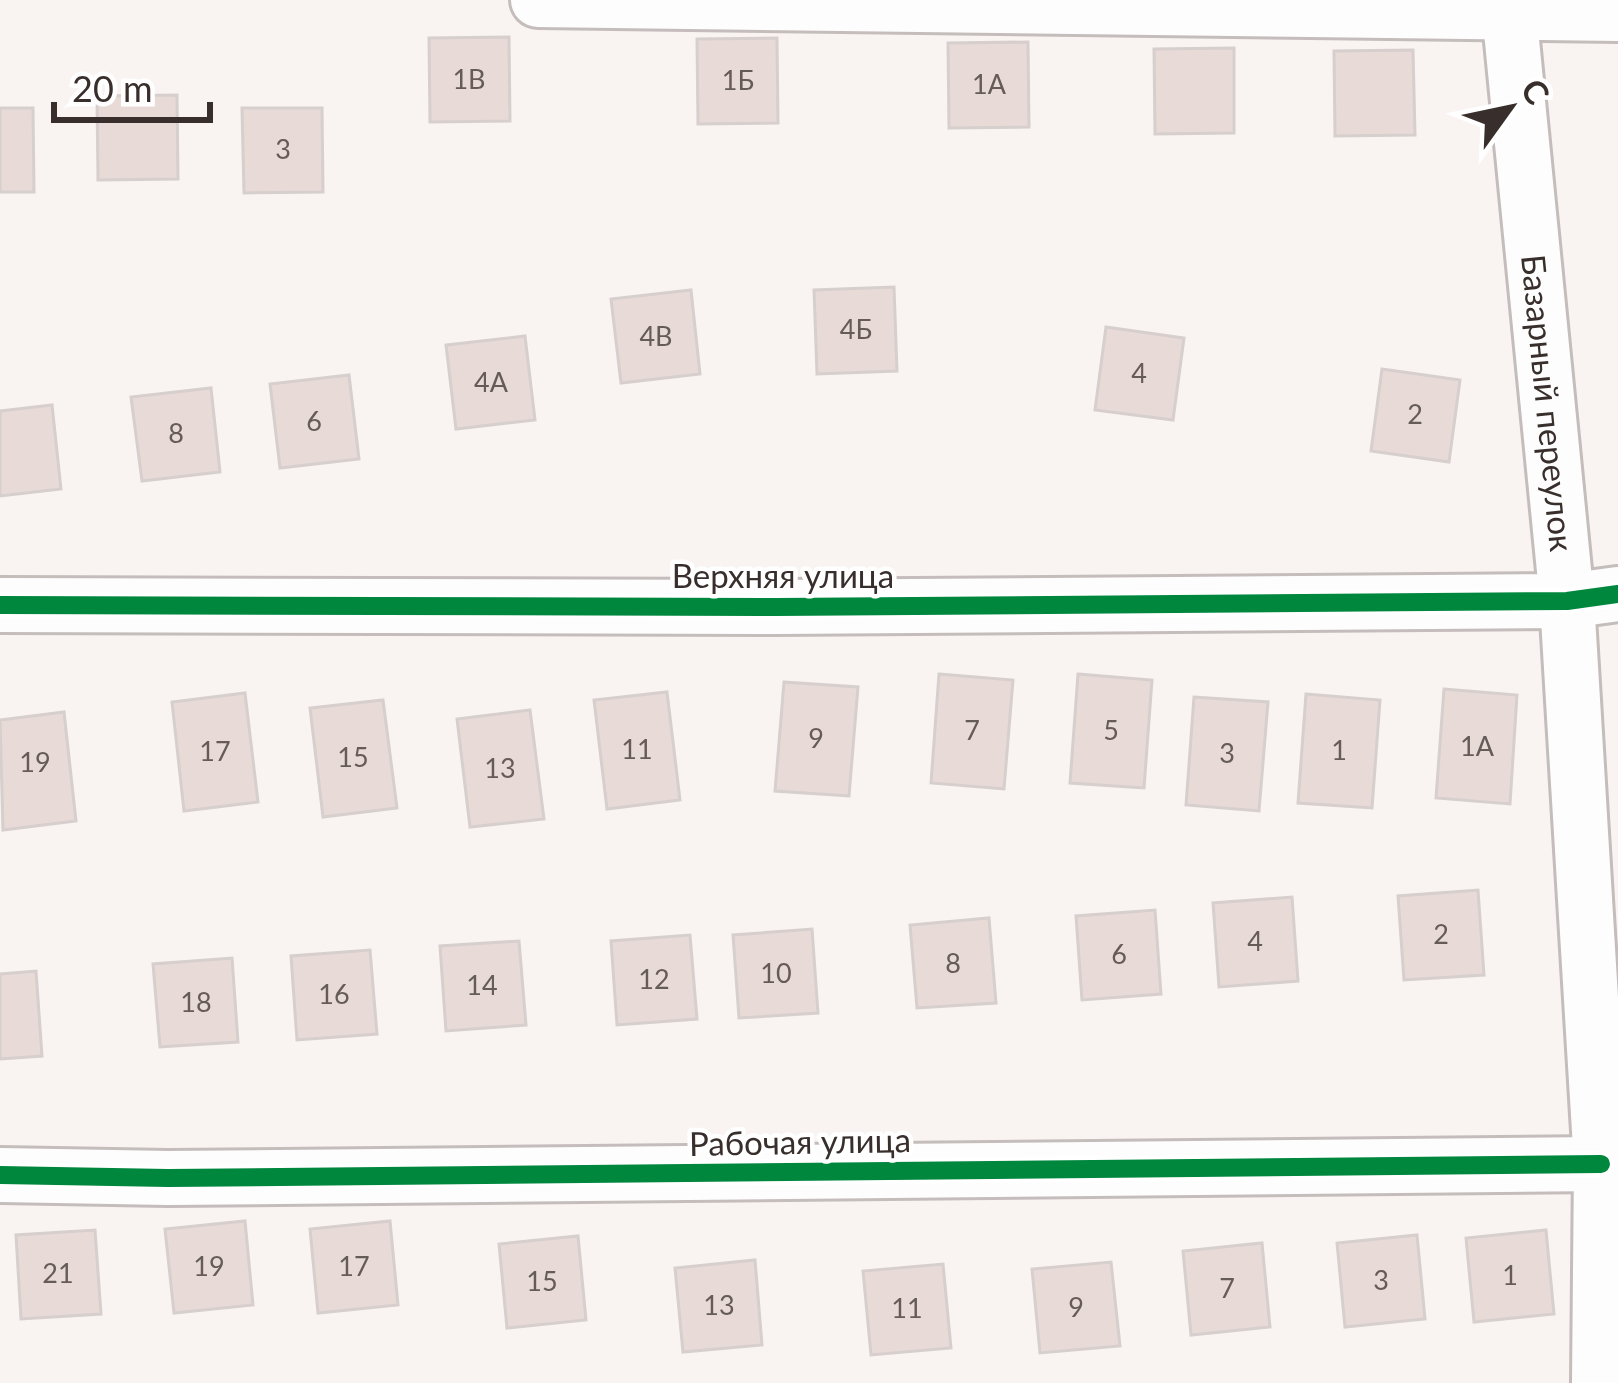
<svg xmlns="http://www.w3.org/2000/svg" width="1618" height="1383" viewBox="0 0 1618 1383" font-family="Lato,sans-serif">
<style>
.building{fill:#e8dad7;stroke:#d6cfcd;stroke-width:3}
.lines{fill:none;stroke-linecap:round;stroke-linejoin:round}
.street-casing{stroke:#c4bdbb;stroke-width:60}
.street{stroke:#fefdfd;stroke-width:54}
.cycleway-casing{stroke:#fff;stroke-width:26}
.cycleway{stroke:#00873e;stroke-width:18}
.labels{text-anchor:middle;stroke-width:9;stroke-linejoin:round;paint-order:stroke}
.number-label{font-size:27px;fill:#655b58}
.street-label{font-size:33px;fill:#382f2c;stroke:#fff}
</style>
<rect width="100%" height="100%" fill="#f9f3f2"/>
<path class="building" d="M 509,37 L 510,121 L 430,122 L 429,38 Z
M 777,38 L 778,123 L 698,124 L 697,39 Z
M 1028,42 L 1029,127 L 949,128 L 948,43 Z
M 1234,48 L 1234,133 L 1155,134 L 1154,49 Z
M 1413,50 L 1415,135 L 1335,136 L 1334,51 Z
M 177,95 L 178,179 L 98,180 L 97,96 Z
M 0,108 L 33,108 L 34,192 L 0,192 Z
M 242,108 L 322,108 L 323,192 L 244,193 Z
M 894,287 L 897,371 L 817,374 L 814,290 Z
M 691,290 L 700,374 L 621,383 L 611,299 Z
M 1106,327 L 1184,338 L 1173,420 L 1095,410 Z
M 525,336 L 535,420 L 456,429 L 446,345 Z
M 1382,369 L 1460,380 L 1449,462 L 1371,451 Z
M 349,375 L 359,459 L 280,468 L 270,384 Z
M 211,388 L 220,472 L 142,481 L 131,397 Z
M 52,405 L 61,489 L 0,496 L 0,411 Z
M 939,674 L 1013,680 L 1004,789 L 931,783 Z
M 1078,674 L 1152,680 L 1144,788 L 1070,783 Z
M 784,682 L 858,687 L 849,796 L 775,791 Z
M 1444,689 L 1517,695 L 1510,804 L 1436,798 Z
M 667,692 L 680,800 L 607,809 L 594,700 Z
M 245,693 L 258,802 L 184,811 L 172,702 Z
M 1306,694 L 1380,700 L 1372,808 L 1298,803 Z
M 1194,697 L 1268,702 L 1259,811 L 1186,805 Z
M 383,700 L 397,808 L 323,817 L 310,708 Z
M 530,710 L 544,819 L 470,827 L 457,719 Z
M 64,712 L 76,821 L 3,830 L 0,720 Z
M 1478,890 L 1484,975 L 1404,980 L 1398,896 Z
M 1292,897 L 1298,981 L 1219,987 L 1213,903 Z
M 1155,910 L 1161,994 L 1082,1000 L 1076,916 Z
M 989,918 L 996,1003 L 917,1008 L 910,925 Z
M 812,929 L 818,1013 L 739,1018 L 733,935 Z
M 690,935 L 697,1019 L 617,1025 L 611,941 Z
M 519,941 L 526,1025 L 446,1031 L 440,946 Z
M 370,950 L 377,1034 L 297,1040 L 291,956 Z
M 232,958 L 238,1042 L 160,1047 L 153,964 Z
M 36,971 L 42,1056 L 0,1059 L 0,974 Z
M 245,1221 L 253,1305 L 174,1313 L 165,1229 Z
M 390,1221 L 398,1305 L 318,1313 L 310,1229 Z
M 95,1230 L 101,1314 L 21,1319 L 16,1235 Z
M 1546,1230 L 1554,1314 L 1474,1322 L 1466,1238 Z
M 1417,1235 L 1425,1319 L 1345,1327 L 1337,1243 Z
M 578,1236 L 586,1320 L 507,1328 L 499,1244 Z
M 1262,1243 L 1270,1327 L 1191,1335 L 1183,1251 Z
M 755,1260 L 762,1345 L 683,1352 L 675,1268 Z
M 1111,1262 L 1120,1346 L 1040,1353 L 1032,1269 Z
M 943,1264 L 951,1348 L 871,1355 L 863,1271 Z"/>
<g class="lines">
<g class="street-casing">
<g id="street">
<path d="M 538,0 L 1618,14"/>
<path id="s1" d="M 1508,0 L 1567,601 L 1601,1164 L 1599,1383"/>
<path d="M 0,605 L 776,607 L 1567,601 L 1618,594"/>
<path d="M 0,1175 L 168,1178 L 1601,1164"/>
</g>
</g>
<use href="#street" class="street"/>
<g class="cycleway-casing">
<path id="cycleway" d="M 0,605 L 776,607 L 1567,601 L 1618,594
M 0,1175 L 168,1178 L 1601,1164"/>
</g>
<use href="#cycleway" class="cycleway"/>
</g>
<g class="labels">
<g class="number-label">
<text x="469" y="89">1В</text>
<text x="738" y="90">1Б</text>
<text x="989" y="94">1А</text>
<text x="283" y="159">3</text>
<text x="856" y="339">4Б</text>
<text x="656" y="346">4В</text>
<text x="1139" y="383">4</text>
<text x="491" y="392">4А</text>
<text x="1415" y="424">2</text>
<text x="314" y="431">6</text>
<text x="176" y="443">8</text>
<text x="972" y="740">7</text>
<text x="1111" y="740">5</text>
<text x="816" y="748">9</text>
<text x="1477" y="756">1А</text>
<text x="637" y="759">11</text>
<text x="1339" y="760">1</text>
<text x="215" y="761">17</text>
<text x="1227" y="763">3</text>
<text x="353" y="767">15</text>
<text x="35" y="772">19</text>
<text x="500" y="778">13</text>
<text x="1441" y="944">2</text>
<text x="1255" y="951">4</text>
<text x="1119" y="964">6</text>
<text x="953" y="973">8</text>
<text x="776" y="983">10</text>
<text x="654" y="989">12</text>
<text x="482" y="995">14</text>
<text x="334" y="1004">16</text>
<text x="196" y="1012">18</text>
<text x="209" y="1276">19</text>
<text x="354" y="1276">17</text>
<text x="58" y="1283">21</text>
<text x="1510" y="1285">1</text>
<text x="1381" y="1290">3</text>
<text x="542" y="1291">15</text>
<text x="1227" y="1298">7</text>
<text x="719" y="1315">13</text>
<text x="1076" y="1317">9</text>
<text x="907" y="1318">11</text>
</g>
<g class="street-label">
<text dy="12" stroke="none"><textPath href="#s1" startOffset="405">Базарный переулок</textPath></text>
<text x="783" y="588">Верхняя улица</text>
<text transform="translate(800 1142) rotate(-1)" y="12">Рабочая улица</text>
</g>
</g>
<g transform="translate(1510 108) rotate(57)" stroke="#ffffff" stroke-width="9" paint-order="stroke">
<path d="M0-9L21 45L0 30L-21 45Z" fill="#382f2c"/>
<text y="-18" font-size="33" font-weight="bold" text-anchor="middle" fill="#382f2c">С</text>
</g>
<path d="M54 102v18h156v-18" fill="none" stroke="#382f2c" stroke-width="6"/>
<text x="72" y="102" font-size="36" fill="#382f2c" stroke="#ffffff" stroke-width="9" paint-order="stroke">20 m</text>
</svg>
